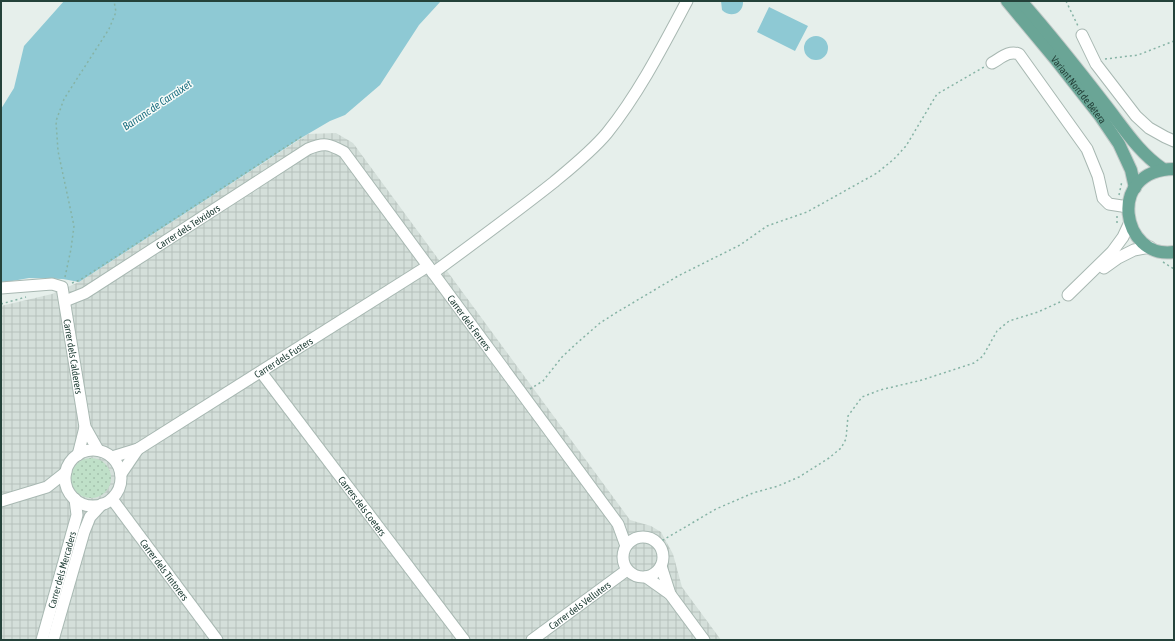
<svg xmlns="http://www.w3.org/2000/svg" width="1175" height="641" viewBox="0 0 1175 641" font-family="'Asap Condensed',sans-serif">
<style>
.industrial{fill:url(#industrial-grid)}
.grass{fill:url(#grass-dots)}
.water{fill:#8ec9d4}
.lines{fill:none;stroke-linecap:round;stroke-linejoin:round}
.minor-casing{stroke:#a8b8b2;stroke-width:13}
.major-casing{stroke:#c2cac8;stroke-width:14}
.path{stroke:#86b3a5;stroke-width:1.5;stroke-dasharray:2 3;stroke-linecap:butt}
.minor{stroke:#fff;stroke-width:11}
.major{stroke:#6aa596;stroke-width:12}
.labels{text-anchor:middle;stroke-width:3;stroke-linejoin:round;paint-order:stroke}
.street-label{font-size:10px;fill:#24423a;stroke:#f7fbf9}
.water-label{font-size:11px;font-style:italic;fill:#1c6f80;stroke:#f7fbf9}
</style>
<defs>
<pattern id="industrial-grid" width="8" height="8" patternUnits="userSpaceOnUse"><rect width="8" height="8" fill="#d4dfda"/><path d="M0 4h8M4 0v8" fill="none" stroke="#b6c1bc"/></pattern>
<pattern id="grass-dots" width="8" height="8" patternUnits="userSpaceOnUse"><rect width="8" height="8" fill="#bfe0c8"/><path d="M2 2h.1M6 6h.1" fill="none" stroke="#a4c1ad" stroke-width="1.8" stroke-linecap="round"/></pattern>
</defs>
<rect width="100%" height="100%" fill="#e6efeb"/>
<path class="industrial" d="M 336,133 L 353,143 L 630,520 L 651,526 L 661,532 L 673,554 L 682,587 L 721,640 L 1,640 L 1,306 L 52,294 L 79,282 L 308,134 Z"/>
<path class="grass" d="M71 478a20 20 0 1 1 40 0a20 20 0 1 1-40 0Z"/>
<path class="water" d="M 64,1 L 441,1 L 419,25 L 380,85 L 345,115 L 330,121 L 301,138 L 79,282 L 63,279 L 29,278 L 1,283 L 1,109 L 14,88 L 24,46 Z
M 721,1 L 743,1 C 744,13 731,19 722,10 Z
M 769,7 L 808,26 L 795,51 L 757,32 Z
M804 48a12 12 0 1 1 24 0a12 12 0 1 1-24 0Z"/>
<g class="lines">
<g class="minor-casing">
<g id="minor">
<path d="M 1082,35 L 1096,64 L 1136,116 L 1149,128 L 1165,137 L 1174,141"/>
<path d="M 992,63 C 1001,58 1009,50 1019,54 L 1087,149 L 1098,176 L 1103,198 L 1109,204 L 1128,207"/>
<path d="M 1104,268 L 1118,258 L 1134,250 L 1150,247"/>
<path d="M 433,273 C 474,243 515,213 554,182 C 572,167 592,151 607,133 C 639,93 663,46 687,1"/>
<path id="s1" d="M 1,288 L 52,284 L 62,287 L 85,427 L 98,450"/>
<path d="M 1068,295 L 1112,252 L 1123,237 L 1130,222"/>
<path id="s2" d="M 65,301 L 85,293 L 308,149 C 324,142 329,144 344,152 L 618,524 L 626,546"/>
<path id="s3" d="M 261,372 L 464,640"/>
<circle cx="93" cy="478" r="28"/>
<path d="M 78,455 L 85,427"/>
<path id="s4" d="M 112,457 L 138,449 L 428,266"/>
<path d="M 121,474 L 138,449"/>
<path id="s5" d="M 112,499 L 217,640"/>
<path d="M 1,501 L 47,487 L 66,472"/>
<circle cx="643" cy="557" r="20"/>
<path d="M 661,566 L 670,594"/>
<path d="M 646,577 L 670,594 L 704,640"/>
<path id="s6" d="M 42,640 L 77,515 L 75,499"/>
<path d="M 53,640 L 84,532 L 90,517 L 102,504"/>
<path id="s7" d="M 532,640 L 627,570"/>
</g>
</g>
<g class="major-casing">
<g id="major">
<path id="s8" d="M 1007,1 L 1056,60 L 1100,116 L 1119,144 L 1131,170 L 1135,188"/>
<path d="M 1021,1 C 1050,34 1077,68 1104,103 C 1123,127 1138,152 1163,169"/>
<path d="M 1174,169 C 1105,170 1122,260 1174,252"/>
</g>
</g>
<path class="path" d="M 1066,1 L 1078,26
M 1105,59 L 1138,55 L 1174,41
M 1119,195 L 1122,181
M 1117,216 L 1117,224
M 1163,262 L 1174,269
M 65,277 L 71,249 L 74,226 L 58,151 L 56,121 L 64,99 L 109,29 L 116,12 L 114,1
M 72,283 L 80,280 L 301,137 L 303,140
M 1,304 L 26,297
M 530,389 L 543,381 L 562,357 L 577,343 L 600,323 L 614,314 L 678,276 L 740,245 L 767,226 L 807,212 L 877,173 L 894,159 L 906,146 L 937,94 L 984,67
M 658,543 L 716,509 L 753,493 L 778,486 L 799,477 L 829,458 L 841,448 L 846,439 L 848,416 L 862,397 L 880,390 L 922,380 L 974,363 L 983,356 L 997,331 L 1009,321 L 1038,312 L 1060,302"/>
<use href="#minor" class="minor"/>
<use href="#major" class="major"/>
</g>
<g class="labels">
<g class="street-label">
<text dy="4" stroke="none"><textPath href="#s8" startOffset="114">Variant Nord de Bétera</textPath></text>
<text dy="4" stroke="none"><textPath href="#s2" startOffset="144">Carrer dels Teixidors</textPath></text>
<text dy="4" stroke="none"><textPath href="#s2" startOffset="537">Carrer dels Ferrers</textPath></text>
<text dy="4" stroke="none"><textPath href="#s1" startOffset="132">Carrer dels Calderers</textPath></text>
<text dy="4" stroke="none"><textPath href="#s4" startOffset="199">Carrer dels Fusters</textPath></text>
<text dy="4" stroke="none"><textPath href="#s3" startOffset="168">Carrers dels Coeters</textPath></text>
<text dy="4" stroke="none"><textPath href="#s5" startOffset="88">Carrer dels Tintorers</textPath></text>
<text dy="4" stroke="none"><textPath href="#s6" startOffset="73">Carrer dels Mercaders</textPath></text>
<text dy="4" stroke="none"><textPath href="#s7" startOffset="59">Carrer dels Velluters</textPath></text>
</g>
<g class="water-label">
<text transform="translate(157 105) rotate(-34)" y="4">Barranc de Carraixet</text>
</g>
</g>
<rect width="1175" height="641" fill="none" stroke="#24423a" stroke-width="4"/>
</svg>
